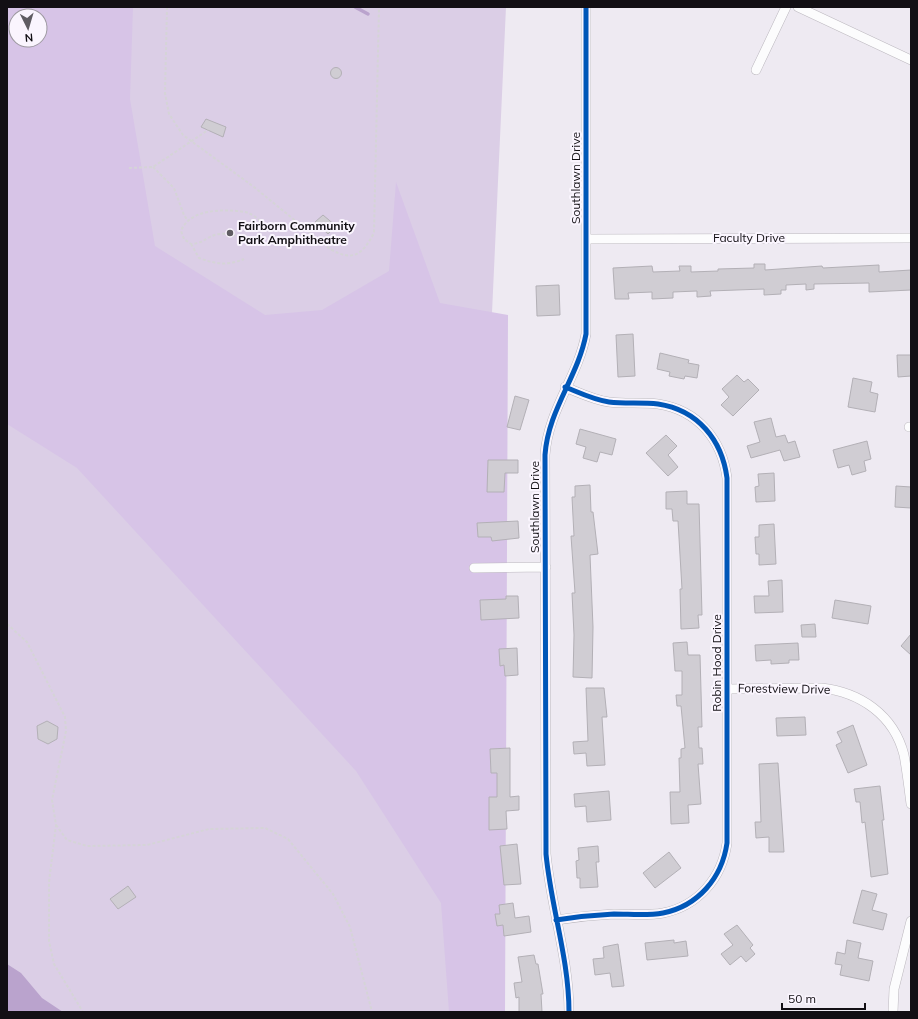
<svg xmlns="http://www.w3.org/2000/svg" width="918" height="1019" viewBox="0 0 918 1019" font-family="Mulish,sans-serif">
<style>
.green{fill:#dbcee6;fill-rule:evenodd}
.forest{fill:#d7c4e7;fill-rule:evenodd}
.water{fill:#baa3cd}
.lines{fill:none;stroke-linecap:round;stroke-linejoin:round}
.stream{stroke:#baa3cd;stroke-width:3.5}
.building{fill:#d0cdd3;stroke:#b3b0b6}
.street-casing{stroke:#bcb8bf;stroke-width:10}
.path{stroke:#d5d4d7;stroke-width:2;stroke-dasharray:3 2;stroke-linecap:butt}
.street{stroke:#fcfcfd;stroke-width:9}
.cycleway-casing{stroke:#faf5fe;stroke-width:8}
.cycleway{stroke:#0057b8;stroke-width:5}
.poi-dot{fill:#5f5c62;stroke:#faf5fe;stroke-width:1.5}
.labels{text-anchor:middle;stroke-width:4;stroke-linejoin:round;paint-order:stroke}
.street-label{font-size:12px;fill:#120f14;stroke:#faf5fe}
.poi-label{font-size:12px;font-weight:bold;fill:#120f14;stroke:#faf5fe;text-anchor:start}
</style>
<rect width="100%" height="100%" fill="#eeeaf2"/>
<path class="green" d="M 7,7 L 506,7 L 460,1012 L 7,1012 ZM 16,16 L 40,16 L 40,40 L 16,40 Z"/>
<path class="forest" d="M 7,7 L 133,7 L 130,99 L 155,246 L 265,315 L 322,310 L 389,271 L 396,182 L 440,303 L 508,315 L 505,1012 L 449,1012 L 441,903 L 356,771 L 77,468 L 7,424 ZM 16,16 L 40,16 L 40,40 L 16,40 Z"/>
<path class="water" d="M 7,964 L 21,973 L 42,998 L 63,1012 L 7,1012 Z"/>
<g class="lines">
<path class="stream" d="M 355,7 L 368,14"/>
</g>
<path class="building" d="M330.5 73a5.5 5.5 0 1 1 11 0a5.5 5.5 0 1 1-11 0Z
M 206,119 L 226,127 L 223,137 L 201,127 Z
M 323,215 L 336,226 L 328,234 L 315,222 Z
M 754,264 L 765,264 L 765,270 L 822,266 L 823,268 L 879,265 L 879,272 L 911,270 L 911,290 L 869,292 L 869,283 L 814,284 L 814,289 L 806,290 L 806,284 L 786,285 L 786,290 L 781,290 L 781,294 L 764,295 L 764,289 L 710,291 L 711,296 L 697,297 L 697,291 L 673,292 L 673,298 L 652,299 L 652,292 L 628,293 L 629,299 L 615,299 L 613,268 L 652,266 L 653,272 L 680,271 L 679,266 L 691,266 L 691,272 L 718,271 L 718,269 L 754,268 Z
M 559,285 L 560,315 L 537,316 L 536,286 Z
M 633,334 L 635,376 L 618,377 L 616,335 Z
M 660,353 L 689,360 L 688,363 L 699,365 L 697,378 L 685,376 L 684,379 L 669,376 L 670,372 L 657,369 Z
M 897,355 L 911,355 L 911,376 L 898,377 Z
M 737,375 L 744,382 L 748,379 L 759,390 L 733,416 L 721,405 L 729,397 L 722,389 Z
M 853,378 L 872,382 L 870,392 L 878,394 L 875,412 L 848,407 Z
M 515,396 L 529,400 L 520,430 L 507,427 Z
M 771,418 L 776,437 L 785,435 L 788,443 L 795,441 L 800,457 L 784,461 L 780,450 L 751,458 L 747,446 L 760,442 L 754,422 Z
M 580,429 L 616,439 L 612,455 L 600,452 L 597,462 L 583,458 L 586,447 L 576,444 Z
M 666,435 L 677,446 L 668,455 L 678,467 L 668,476 L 646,453 Z
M 867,441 L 871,459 L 864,461 L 866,471 L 852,475 L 849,465 L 838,468 L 833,450 Z
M 488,460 L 518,460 L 518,473 L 505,473 L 504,492 L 487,492 Z
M 774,473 L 775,501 L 756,502 L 755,487 L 759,486 L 758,474 Z
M 590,485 L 591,512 L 593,512 L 598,554 L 590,555 L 593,627 L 592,678 L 573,677 L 574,635 L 572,593 L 575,593 L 571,536 L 574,536 L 572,497 L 575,497 L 575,486 Z
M 896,486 L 911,487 L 911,508 L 895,507 Z
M 687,491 L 687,504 L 699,504 L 702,615 L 698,615 L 699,628 L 681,629 L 680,589 L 682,589 L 678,521 L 673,521 L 672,509 L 666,509 L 666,492 Z
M 518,521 L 519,538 L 492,541 L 491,537 L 478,537 L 477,523 Z
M 774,524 L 776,564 L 759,565 L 759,554 L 756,554 L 755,537 L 759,537 L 759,525 Z
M 782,580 L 783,612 L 755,613 L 754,596 L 769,596 L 768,581 Z
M 506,596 L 518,596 L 519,618 L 481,620 L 480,600 L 506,599 Z
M 835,600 L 871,606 L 868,624 L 832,618 Z
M 815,624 L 816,637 L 802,637 L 801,625 Z
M 911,634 L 911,655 L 901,646 Z
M 687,642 L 688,655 L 700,655 L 702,727 L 698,727 L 699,748 L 702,748 L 703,764 L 698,764 L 701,804 L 688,805 L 689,823 L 671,824 L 670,792 L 680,792 L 679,758 L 681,758 L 681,749 L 685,748 L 681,706 L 677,706 L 676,695 L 682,695 L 682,671 L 675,671 L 673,643 Z
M 798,643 L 799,660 L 789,660 L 789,663 L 771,664 L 771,660 L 756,661 L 755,645 Z
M 517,648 L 518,675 L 505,676 L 504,665 L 500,666 L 499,649 Z
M 586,688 L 604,688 L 607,717 L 602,717 L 605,765 L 587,766 L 586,753 L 574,754 L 573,742 L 588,741 Z
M 805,717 L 806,735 L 777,736 L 776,718 Z
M 47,721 L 58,727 L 57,739 L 48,744 L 38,739 L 37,726 Z
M 853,725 L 867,765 L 848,773 L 836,745 L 842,742 L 837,732 Z
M 510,748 L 510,797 L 519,796 L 519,810 L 506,811 L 507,829 L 489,830 L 489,797 L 497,797 L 497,773 L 491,773 L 490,749 Z
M 778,763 L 784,852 L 769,852 L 769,837 L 756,838 L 755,822 L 761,822 L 759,764 Z
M 880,786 L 884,820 L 882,820 L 888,874 L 871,877 L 865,822 L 862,823 L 860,802 L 856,802 L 854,789 Z
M 609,791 L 611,820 L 587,822 L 586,806 L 575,807 L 574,794 Z
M 517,844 L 521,884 L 504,885 L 500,846 Z
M 598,846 L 599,862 L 596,862 L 598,887 L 580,888 L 580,878 L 577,878 L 576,861 L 579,860 L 578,848 Z
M 669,852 L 681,868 L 655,888 L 643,873 Z
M 128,886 L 136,897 L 118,909 L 110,899 Z
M 862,890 L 877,894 L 872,910 L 887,914 L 883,930 L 853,923 Z
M 513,903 L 515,918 L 529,916 L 531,932 L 504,936 L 503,925 L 497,926 L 495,914 L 500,914 L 499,905 Z
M 737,925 L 753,945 L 750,948 L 755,954 L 746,962 L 741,956 L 730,965 L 721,954 L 733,945 L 724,934 Z
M 674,940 L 674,943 L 686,941 L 688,956 L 647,960 L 645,943 Z
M 847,940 L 861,943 L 858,958 L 873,961 L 869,981 L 840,975 L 842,965 L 835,964 L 837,952 L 845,954 Z
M 618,944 L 624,986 L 612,987 L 610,973 L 595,975 L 593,959 L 604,958 L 603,947 Z
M 534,955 L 536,964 L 538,964 L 543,994 L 541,994 L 542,1012 L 519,1012 L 519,997 L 516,998 L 514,983 L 522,982 L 518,957 Z"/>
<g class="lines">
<g class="street-casing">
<path id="street" d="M 798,7 L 911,60
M 756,70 L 786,7
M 587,239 L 911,238
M 909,427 L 911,427
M 474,568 L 546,567
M 728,689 L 821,688 C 860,692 894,715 904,755 C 907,771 909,788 911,804
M 556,920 C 575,917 594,915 614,914 C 630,914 647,916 663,913 C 698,906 722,878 727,843 L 727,478 C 722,440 698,410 658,404 C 642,402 625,404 609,402 C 594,400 580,393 565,387
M 569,1012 C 569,959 551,907 546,854 L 545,455 C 548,410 578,377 586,334 L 586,7
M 893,1012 L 894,989 L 911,921"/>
</g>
<path class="path" d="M 167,7 L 165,93 L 169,114 L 183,135 L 254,187 L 330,249 C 353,262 362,255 374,233 L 379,7
M 153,167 L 174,188 L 184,215 L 188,221
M 129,168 L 153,167 L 208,130
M 249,241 C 240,235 223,231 212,236 C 205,239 200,244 191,244 L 184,239 L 181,231 C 190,208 225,209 245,212 C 252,213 260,221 266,225
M 191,244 L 199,258 C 215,264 228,266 244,259
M 7,624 L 27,642 L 65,717 L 66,731 L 52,800 L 56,825 L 49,882 L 49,941 L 54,964 L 83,1012
M 56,825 L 67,840 L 87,846 L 147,845 L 209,829 L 265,828 L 288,839 L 333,894 L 350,927 L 372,1012"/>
<use href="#street" class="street"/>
<g class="cycleway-casing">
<path id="cycleway" d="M 556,920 C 575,917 594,915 614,914 C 630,914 647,916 663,913 C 698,906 722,878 727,843 L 727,478 C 722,440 698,410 658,404 C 642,402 625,404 609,402 C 594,400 580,393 565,387
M 569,1012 C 569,959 551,907 546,854 L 545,455 C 548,410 578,377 586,334 L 586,7"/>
</g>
<use href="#cycleway" class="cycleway"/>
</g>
<circle class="poi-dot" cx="230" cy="233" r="4"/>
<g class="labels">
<g class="street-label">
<text transform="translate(576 178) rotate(-90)" y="4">Southlawn Drive</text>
<text x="749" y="242">Faculty Drive</text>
<text transform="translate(535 507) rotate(-90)" y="4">Southlawn Drive</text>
<text transform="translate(717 663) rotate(-90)" y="4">Robin Hood Drive</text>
<text transform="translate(784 689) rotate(1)" y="4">Forestview Drive</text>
</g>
<g class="poi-label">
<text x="238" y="230">Fairborn Community<tspan x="238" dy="14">Park Amphitheatre</tspan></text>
</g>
</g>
<rect width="918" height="1019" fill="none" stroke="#120f14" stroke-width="16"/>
<g transform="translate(28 28) rotate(175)"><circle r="19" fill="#faf5fe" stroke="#9d99a0"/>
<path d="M0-3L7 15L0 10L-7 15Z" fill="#5f5c62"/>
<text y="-6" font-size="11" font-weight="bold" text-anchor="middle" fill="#120f14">N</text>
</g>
<path d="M782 1003v6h83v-6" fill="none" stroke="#120f14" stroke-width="2"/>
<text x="788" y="1003" font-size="12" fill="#120f14" stroke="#faf5fe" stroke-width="3" paint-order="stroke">50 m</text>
</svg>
